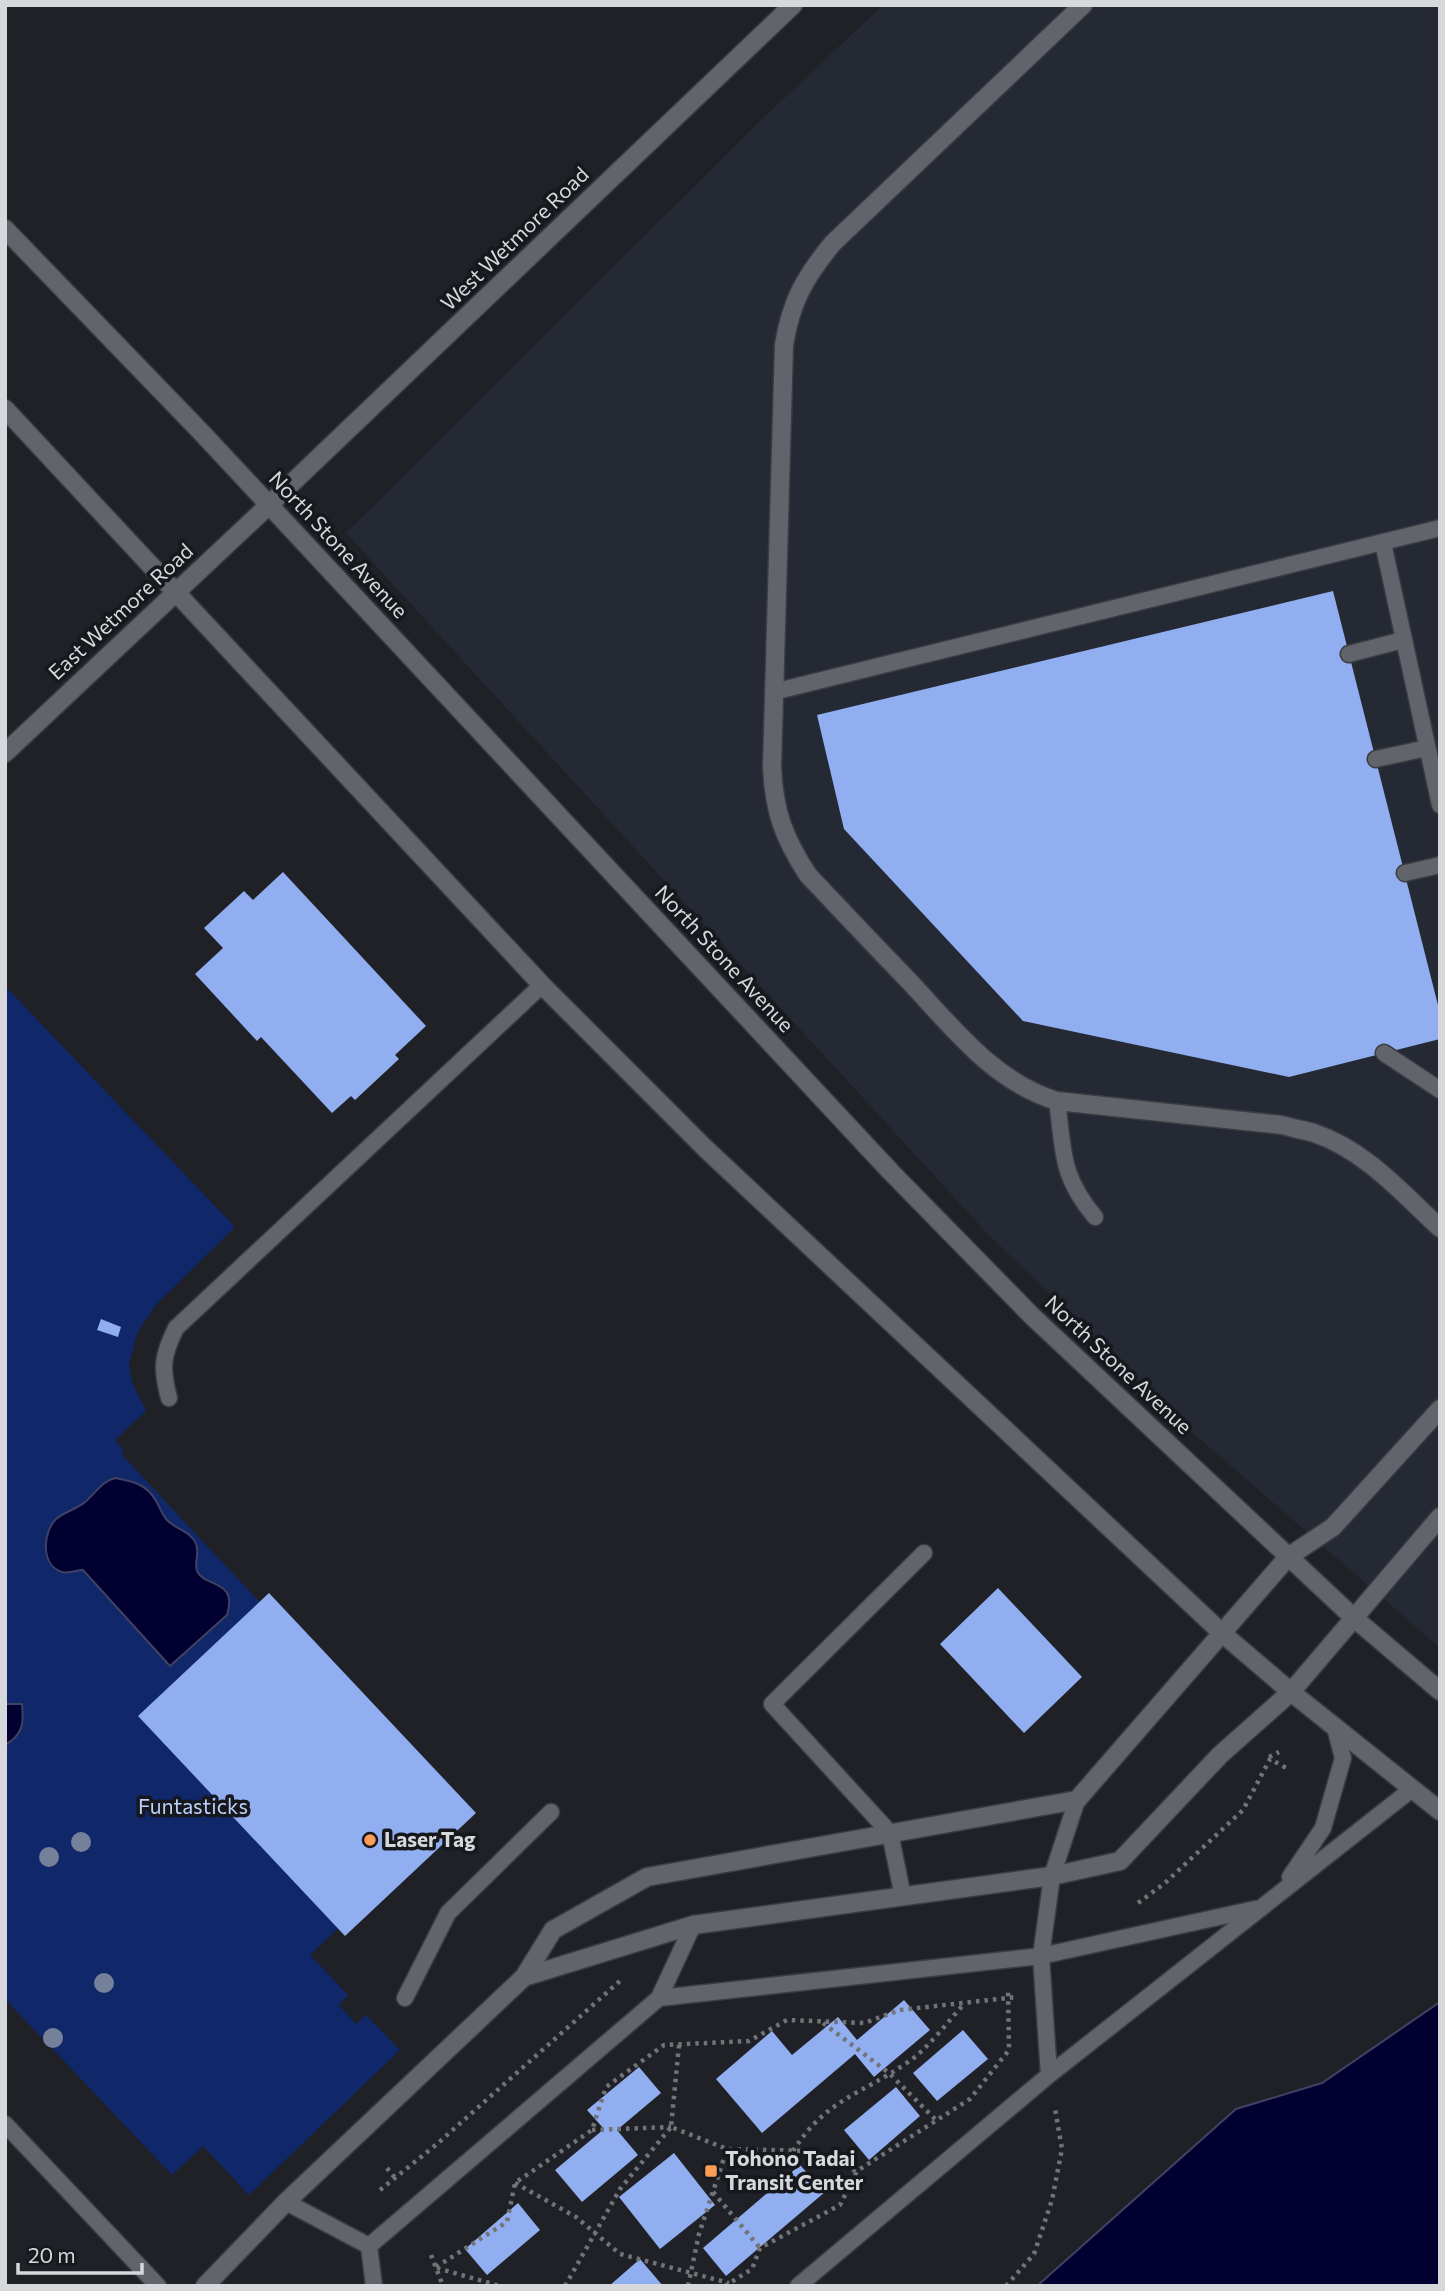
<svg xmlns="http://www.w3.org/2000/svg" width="1445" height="2291" viewBox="0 0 1445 2291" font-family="Commissioner,sans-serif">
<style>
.built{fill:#242934}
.green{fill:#102769}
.water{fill:#010030;stroke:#414163;stroke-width:2}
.building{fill:#90aef0}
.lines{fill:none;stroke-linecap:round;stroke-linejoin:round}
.service-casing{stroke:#3a3c41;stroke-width:19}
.minor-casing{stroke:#3a3c41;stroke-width:21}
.secondary-casing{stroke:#3a3c41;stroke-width:21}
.path{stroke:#717377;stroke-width:4.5;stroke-dasharray:3.5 5;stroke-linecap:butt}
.service{stroke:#61646a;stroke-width:16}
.minor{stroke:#61646a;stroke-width:18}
.secondary{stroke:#61646a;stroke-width:18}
.tree{fill:#75819b}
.poi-dot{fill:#fd9c55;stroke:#16181d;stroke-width:2.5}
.labels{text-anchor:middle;stroke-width:7;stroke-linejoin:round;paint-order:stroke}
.street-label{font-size:21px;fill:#d6d8db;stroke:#16181d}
.park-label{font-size:21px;fill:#bcd0fa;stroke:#16181d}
.poi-label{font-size:21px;font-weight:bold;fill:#d6d8db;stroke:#16181d;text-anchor:start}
</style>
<rect width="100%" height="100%" fill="#1f2127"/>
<path class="built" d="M 883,5 L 1440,5 L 1440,1648 L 1185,1426 L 984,1230 L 346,533 L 763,118 Z"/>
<path class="green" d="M 6,987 L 235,1227 L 155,1306 L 137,1333 L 129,1365 L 132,1382 L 146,1411 L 115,1440 L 124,1451 L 122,1455 L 458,1814 L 310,1955 L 348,1995 L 339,2005 L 356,2024 L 366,2015 L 400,2050 L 249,2195 L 203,2146 L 172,2175 L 5,1999 Z"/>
<path class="water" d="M 115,1478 C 132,1481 147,1484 156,1501 C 160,1507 162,1515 167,1520 C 175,1529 191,1531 196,1544 C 200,1552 194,1562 197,1571 C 205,1588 238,1579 227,1615 L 170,1666 L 83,1570 C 76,1570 69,1574 62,1572 C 40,1565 43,1532 56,1519 C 64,1512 77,1509 85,1502 C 95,1494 102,1481 115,1478 Z
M 5,1704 L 22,1704 C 24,1723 23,1735 5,1745 Z
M 1440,2002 L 1440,2286 L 1037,2286 L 1236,2109 L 1322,2083 Z"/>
<path class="building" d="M 1333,591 L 1440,1013 L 1440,1039 L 1289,1077 L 1023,1021 L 844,829 L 817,715 Z
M 283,872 L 426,1026 L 395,1055 L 399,1059 L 355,1100 L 351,1096 L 332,1113 L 261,1037 L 257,1041 L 195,974 L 223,948 L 204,928 L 244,891 L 253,900 Z
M 101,1319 L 121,1327 L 118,1337 L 97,1330 Z
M 998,1588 L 1082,1677 L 1024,1733 L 940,1644 Z
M 269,1593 L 476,1813 L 345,1936 L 138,1716 Z
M 904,2000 L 930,2030 L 874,2077 L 855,2054 L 762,2133 L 716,2079 L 772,2031 L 792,2055 L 838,2017 L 857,2040 Z
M 963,2030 L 988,2059 L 937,2101 L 913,2073 Z
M 639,2067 L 661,2093 L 617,2130 L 638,2155 L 582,2202 L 555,2170 L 604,2129 L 587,2110 Z
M 896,2087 L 920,2116 L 869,2160 L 844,2130 Z
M 674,2153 L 715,2205 L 660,2249 L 619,2197 Z
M 800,2165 L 825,2192 L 726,2276 L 703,2248 Z
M 518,2203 L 540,2230 L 487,2275 L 465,2249 Z
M 640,2259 L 663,2286 L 609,2286 Z"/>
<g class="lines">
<g class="service-casing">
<path id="service" d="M 1383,543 L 1440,805
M 1349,654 L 1403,640
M 773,692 L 1440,528
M 1376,759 L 1427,748
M 1405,873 L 1440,865
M 1384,1053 L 1440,1090
M 1057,1101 C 1064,1152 1060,1175 1095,1217
M 169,1398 C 161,1368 162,1356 176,1328 L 542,985
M 1290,1877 L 1323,1828 L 1343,1758 L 1335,1728
M 903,1897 L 890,1833 L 772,1704 L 924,1553
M 405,1998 L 448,1913 L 551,1812
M 659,1998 L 1041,1956 L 1255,1909
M 1049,2075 L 1041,1956 L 1052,1876 L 1077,1800
M 5,2124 L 158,2286
M 286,2202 L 369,2246
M 374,2286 L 369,2246 L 659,1998 L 693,1925
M 798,2286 L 1049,2075 L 1412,1789"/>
</g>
<g class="minor-casing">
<path id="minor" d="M 1083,5 L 833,243 C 805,277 791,301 784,345 L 772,767 C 774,812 784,838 808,875 C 842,911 875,946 909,981 C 953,1028 994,1082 1057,1101 L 1282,1125 C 1292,1128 1303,1130 1314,1133 C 1365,1150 1402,1193 1440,1228
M 524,1977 L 693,1925 L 1052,1876 L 1120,1861 L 1220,1755 L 1291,1692 L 1440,1517
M 205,2286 L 286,2202 L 524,1977 L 553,1930 L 647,1877 L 1077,1800 L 1288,1557 L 1333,1527 L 1440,1409"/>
</g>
<g class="secondary-casing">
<path id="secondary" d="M 5,229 L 202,433 L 890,1171 L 1032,1316 L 1354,1618 L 1440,1691
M 5,409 L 542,985 L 706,1149 L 1223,1634 L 1291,1692 L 1440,1811
M 5,753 L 269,505 L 793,5"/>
</g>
<path class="path" d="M 1269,1757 L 1279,1752
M 1138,1903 L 1165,1883 L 1243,1810 L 1270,1759 L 1288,1769
M 823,2023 L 889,2073 L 936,2120
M 679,2045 L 671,2127 L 727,2149 L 812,2151 L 856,2171
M 592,2130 L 671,2127
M 793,2151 C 827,2098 861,2095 908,2062 C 927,2050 949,2020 965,2003
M 387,2168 L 395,2178
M 515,2183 L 576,2217 L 620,2254 L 729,2283
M 380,2190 L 437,2144 L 621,1980
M 713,2192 L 760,2248
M 431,2255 L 443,2286
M 436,2267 L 507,2222 L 515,2183 L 592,2130 L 606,2087 L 664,2045 L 749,2041 L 787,2020 L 864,2023 L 900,2010 L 1016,1997
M 437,2268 L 500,2286
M 565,2286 L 620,2189 L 671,2127
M 688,2286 L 699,2234 L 727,2149
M 725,2286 L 752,2269 L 760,2248 L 840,2205 L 857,2171 L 970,2099 L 1009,2050 L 1008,1988
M 1006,2286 L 1034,2254 L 1052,2200 L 1062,2149 L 1055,2109"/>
<use href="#service" class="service"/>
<use href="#minor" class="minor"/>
<use href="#secondary" class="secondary"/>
</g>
<g class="tree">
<circle cx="81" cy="1842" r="10"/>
<circle cx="49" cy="1857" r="10"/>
<circle cx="104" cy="1983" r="10"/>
<circle cx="53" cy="2038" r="10"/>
</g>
<g class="poi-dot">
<circle cx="370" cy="1840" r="7"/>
<rect x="704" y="2164" width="14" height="14" rx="3.5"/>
</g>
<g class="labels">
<g class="street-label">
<text transform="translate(515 239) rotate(-44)" y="7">West Wetmore Road</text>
<text transform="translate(338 545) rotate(47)" y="7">North Stone Avenue</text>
<text transform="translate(121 612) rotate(-43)" y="7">East Wetmore Road</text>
<text transform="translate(724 959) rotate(47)" y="7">North Stone Avenue</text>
<text transform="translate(1118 1365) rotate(43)" y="7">North Stone Avenue</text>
</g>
<g class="park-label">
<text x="193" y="1814">Funtasticks</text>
</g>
<g class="poi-label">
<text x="384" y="1847">Laser Tag</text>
<text x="725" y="2166">Tohono Tadai<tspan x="725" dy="24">Transit Center</tspan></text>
</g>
</g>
<rect width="1445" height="2291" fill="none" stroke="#d6d8db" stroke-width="14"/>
<path d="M18 2263v10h124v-10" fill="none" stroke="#d6d8db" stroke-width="3.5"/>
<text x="28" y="2263" font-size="21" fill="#d6d8db" stroke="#16181d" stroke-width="5" paint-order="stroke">20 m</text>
</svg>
